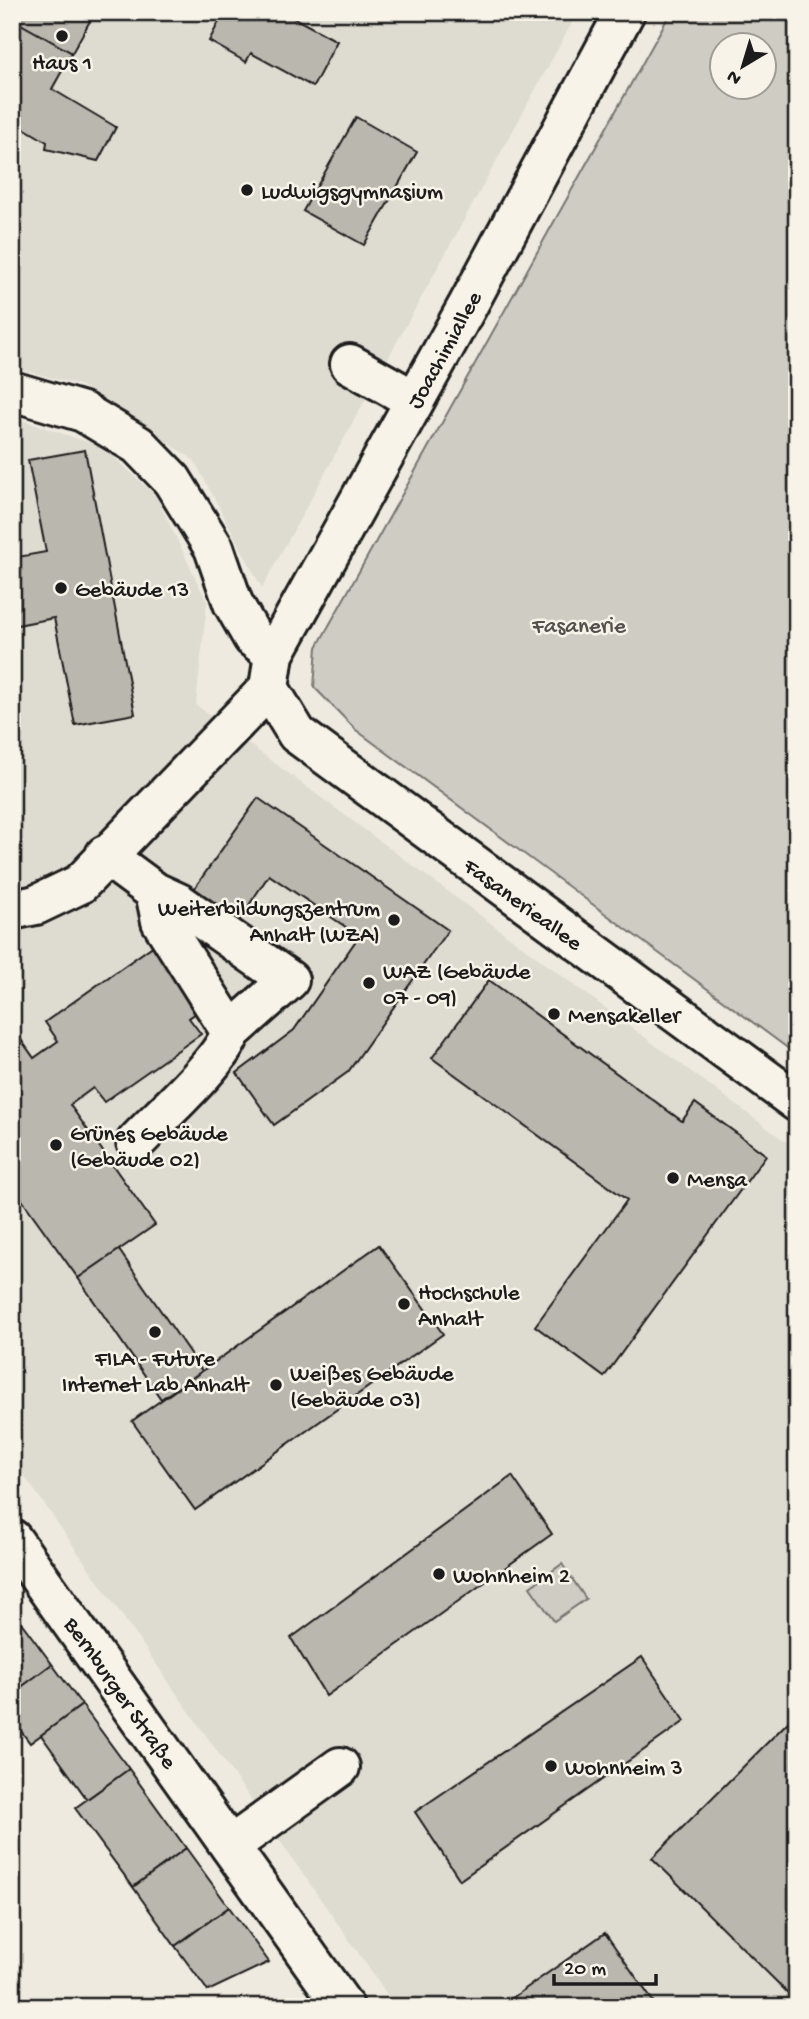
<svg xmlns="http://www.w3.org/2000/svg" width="809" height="2019" viewBox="0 0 809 2019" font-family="'Gochi Hand',sans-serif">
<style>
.built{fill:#dedbd1}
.green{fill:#cfccc3;stroke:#767470;stroke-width:2;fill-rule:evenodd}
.building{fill:#bab7af;stroke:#1c1c1c;stroke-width:2}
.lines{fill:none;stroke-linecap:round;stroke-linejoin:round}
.minor-casing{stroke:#1c1c1c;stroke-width:44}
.major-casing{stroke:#1c1c1c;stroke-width:44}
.minor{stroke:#f7f3e8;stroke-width:38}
.major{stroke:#f7f3e8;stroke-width:38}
.poi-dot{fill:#1c1c1c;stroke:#f7f3e8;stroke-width:2.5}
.labels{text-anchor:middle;stroke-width:5;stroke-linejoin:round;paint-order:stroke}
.poi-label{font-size:23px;fill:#1c1c1c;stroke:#f7f3e8;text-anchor:start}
.street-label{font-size:23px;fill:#1c1c1c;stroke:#f7f3e8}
.park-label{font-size:23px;fill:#52514e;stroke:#f7f3e8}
</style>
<rect width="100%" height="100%" fill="#eeeae0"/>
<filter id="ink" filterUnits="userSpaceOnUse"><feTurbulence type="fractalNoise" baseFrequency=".0143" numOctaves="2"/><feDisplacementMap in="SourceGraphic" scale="14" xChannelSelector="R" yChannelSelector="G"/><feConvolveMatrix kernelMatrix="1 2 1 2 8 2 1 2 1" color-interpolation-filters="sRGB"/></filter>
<g filter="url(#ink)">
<path class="built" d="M 12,12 L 578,12 L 262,588 L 194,460 L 82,386 L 12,367 Z
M 12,417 L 103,447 L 156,496 L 207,602 L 196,705 L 797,1150 L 797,2007 L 396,2007 L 12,1458 Z"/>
<path class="green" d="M 671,12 L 797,12 L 797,1055 L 356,730 L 314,687 L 317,647 ZM 722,46 L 764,46 L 764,88 L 722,88 Z
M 562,1564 L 586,1599 L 554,1621 L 530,1587 Z"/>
<path class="building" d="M 12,12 L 95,12 L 72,53 L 12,19 Z
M 224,12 L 283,12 L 337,41 L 313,87 L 251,53 L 246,62 L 209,41 Z
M 12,19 L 72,53 L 52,89 L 116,127 L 98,161 L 46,149 L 47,142 L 12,121 Z
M 356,117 L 417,152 L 364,245 L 303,211 Z
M 85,450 L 135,714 L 75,725 L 54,618 L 12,626 L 12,558 L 46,552 L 28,460 Z
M 258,798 L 448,930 L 348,1072 L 274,1125 L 237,1073 L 294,1030 L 359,936 L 269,875 L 235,926 L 189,896 Z
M 157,943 L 203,1008 L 189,1018 L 201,1034 L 104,1102 L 93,1088 L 70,1105 L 155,1225 L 78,1278 L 12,1186 L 12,1027 L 34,1058 L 58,1041 L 45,1022 Z
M 489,980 L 682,1121 L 695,1103 L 766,1155 L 604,1377 L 535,1326 L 627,1200 L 432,1058 Z
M 379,1245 L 443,1334 L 195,1510 L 132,1421 Z
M 119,1250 L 202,1371 L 161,1399 L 78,1278 Z
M 512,1476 L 552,1534 L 326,1696 L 291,1638 Z
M 12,1610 L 52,1664 L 12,1694 Z
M 642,1657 L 685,1721 L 460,1880 L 415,1812 Z
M 52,1664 L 82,1705 L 30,1743 L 12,1719 L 12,1694 Z
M 82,1705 L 129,1769 L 87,1799 L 41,1735 Z
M 797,1713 L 797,2001 L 796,2001 L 652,1858 Z
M 129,1769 L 186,1848 L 133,1887 L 75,1808 Z
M 186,1848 L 229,1907 L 175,1946 L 133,1887 Z
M 229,1907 L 269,1962 L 208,1991 L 175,1946 Z
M 605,1933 L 657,2007 L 507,2007 L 505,2003 Z"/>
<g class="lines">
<g class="minor-casing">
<path id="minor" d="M 350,364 L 414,400
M 12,391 L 83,412 L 138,445 L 172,480 L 214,548 L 233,603 L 253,638 L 274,654
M 269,688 L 274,654 L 468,305 L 625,12
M 269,688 L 297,734 L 797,1102
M 105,855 L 155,892 L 161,921 L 231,1032 C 221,1063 160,1116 136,1142
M 155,892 L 179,903 L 289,980 L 231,1032
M 12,910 L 36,905 L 80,884 L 269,688
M 230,1846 L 340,1767"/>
</g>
<g class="major-casing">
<path id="major" d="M 12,1539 L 344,2007"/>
</g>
<use href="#minor" class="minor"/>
<use href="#major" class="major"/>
</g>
</g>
<g class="poi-dot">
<circle cx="62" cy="36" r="7"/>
<circle cx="247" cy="190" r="7"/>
<circle cx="61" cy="588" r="7"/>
<circle cx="394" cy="920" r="7"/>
<circle cx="369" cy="983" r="7"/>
<circle cx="554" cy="1014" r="7"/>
<circle cx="56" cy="1145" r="7"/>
<circle cx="673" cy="1178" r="7"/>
<circle cx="404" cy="1304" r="7"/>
<circle cx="155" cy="1332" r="7"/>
<circle cx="276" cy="1385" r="7"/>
<circle cx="439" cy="1574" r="7"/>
<circle cx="551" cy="1766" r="7"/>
</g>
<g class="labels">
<g class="poi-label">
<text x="62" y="69" text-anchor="middle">Haus 1</text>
<text x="261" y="198">Ludwigsgymnasium</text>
<text x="75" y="596">Gebäude 13</text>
<text x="380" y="915" text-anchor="end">Weiterbildungszentrum<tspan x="380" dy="26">Anhalt (WZA)</tspan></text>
<text x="383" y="978">WAZ (Gebäude<tspan x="383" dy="26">07 - 09)</tspan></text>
<text x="568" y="1022">Mensakeller</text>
<text x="70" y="1140">Grünes Gebäude<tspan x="70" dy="26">(Gebäude 02)</tspan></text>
<text x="687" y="1186">Mensa</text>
<text x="418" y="1299">Hochschule<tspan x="418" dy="26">Anhalt</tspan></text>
<text x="155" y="1365" text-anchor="middle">FILA - Future<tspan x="155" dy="26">Internet Lab Anhalt</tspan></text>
<text x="290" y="1380">Weißes Gebäude<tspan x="290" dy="26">(Gebäude 03)</tspan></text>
<text x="453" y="1582">Wohnheim 2</text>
<text x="565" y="1774">Wohnheim 3</text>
</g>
<g class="street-label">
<text transform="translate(443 349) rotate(-61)" y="8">Joachimiallee</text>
<text transform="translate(524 903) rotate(36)" y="8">Fasanerieallee</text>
<text transform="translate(122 1692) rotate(55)" y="8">Bernburger Straße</text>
</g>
<g class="park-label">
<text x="579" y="632">Fasanerie</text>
</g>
</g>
<rect width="809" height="2019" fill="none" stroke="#f7f3e8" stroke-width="42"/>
<rect x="21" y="21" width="767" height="1977" fill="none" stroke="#1c1c1c" stroke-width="2.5" filter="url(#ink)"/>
<g transform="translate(743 66) rotate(218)"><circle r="33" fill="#f7f3e8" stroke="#9f9d96" stroke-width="2"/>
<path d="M0-5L12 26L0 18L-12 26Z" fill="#1c1c1c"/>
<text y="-10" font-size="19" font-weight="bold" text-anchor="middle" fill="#1c1c1c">N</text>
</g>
<path d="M554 1974v10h102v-10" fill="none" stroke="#1c1c1c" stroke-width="3.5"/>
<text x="564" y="1974" font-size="21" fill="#1c1c1c" stroke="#f7f3e8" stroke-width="5" paint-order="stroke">20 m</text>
</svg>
